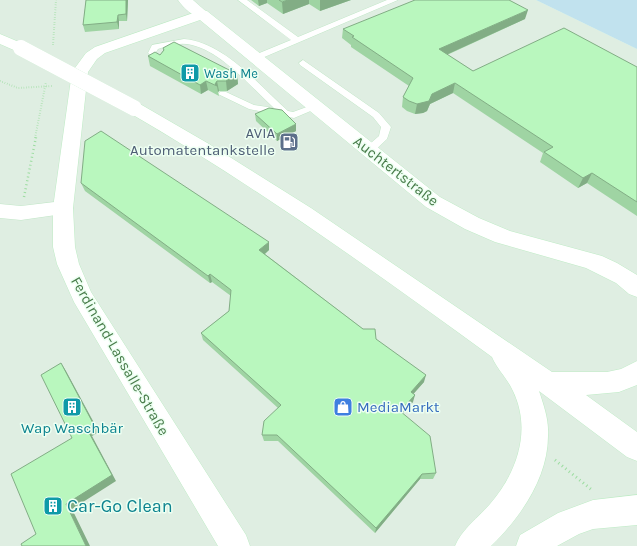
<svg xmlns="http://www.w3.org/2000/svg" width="637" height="546" viewBox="0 0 637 546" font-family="Karla,sans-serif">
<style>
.industrial{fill:#dfeee2}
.green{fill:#c1e2ee}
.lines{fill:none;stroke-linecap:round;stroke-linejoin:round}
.lane-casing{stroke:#c1e7c7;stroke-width:1}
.street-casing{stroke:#c1e7c7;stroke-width:1}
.secondary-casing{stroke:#beecc5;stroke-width:1}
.path-far2{stroke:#9cdda0;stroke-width:2;stroke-dasharray:0.5 2;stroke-linecap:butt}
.path-far1{stroke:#9cdda0;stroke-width:2.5;stroke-dasharray:1 3;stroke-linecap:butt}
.path{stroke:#9cdda0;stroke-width:3;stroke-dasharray:1 3.5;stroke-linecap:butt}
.lane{fill:#fff;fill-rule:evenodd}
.street{fill:#fff;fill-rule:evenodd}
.secondary{fill:#fff;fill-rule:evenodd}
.secondary-bridge-casing{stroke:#beecc5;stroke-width:16;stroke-linecap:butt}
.secondary-bridge{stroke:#fff;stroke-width:16}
.wall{fill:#9fd4a3}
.shaded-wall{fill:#82ad85}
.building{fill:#b9f7be;stroke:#82ad85}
.labels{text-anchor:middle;stroke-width:3;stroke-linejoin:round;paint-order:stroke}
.far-culture-label{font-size:13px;fill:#0d838f;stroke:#edfff2;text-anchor:start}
.service-label{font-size:15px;fill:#4e5e75;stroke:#edfff2;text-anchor:end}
.street-label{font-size:15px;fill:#477b49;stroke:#edfff2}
.shop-label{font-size:15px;fill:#366cbe;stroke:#edfff2;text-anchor:start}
.culture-label{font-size:15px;fill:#0d838f;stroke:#edfff2}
.near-culture-label{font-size:18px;fill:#0d838f;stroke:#edfff2;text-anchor:start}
</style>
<rect width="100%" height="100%" fill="#e5ffec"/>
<path class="industrial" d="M 0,0 L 536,0 L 637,49 L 637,546 L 0,546 Z"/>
<path class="green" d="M 536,0 L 637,0 L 637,49 Z"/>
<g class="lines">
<g class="lane-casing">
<path id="lane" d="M 238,0 L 247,0 L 298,37 L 387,0 L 398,0 L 255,61 L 251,58 L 252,56 L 291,40 Z
M 184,39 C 224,42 260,86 288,111 L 293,112 L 315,104 L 320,107 L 294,118 L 249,109 L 218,94 L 220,92 L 226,92 L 254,105 L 274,108 C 252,88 222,52 192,45 C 181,42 169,45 158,49 L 156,52 L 165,60 L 161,63 L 148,53 L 152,45 Z
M 303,60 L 379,113 L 391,127 L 387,139 L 372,153 L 364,153 L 363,151 L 364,149 L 379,136 L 381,127 L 373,117 L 300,65 L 299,63 Z"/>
</g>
<g class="street-casing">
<path id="street" d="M 178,0 L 193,0 L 209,14 L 207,17 C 196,20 184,9 178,0 Z
M 63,201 L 70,203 L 73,208 L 70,213 L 21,220 L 0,218 L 0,204 L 21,206 Z"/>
</g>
<g class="secondary-casing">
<path id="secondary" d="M 202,10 L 207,11 L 440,197 L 479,218 L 510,231 L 602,256 L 617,263 L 637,275 L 637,297 L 629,294 L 616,283 L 586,268 L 495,242 L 465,229 L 426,207 L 200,20 L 105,53 L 97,59 L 88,72 L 73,208 L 75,247 L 79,264 L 91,292 L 246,535 L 250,546 L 218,546 L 74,302 L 57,264 L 53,247 L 53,208 L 72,72 L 86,53 L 95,47 Z
M 0,34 L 26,45 L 29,48 L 26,51 L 16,51 L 0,44 Z
M 134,103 L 140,104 L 209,144 L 311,208 L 552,372 L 607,372 L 621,369 L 637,361 L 637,385 L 619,392 L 586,395 L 637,432 L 637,461 L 627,457 L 539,391 C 544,406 549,420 548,436 C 548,478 520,518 491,546 L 455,546 C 462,529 478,518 490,504 C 517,473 532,430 513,391 C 507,378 497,369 492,357 C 374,271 254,185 128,112 L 125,108 L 128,104 Z
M 637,495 L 637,525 L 593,529 L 579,534 L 557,546 L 516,546 L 520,535 L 558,513 L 593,500 Z"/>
</g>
<path class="path-far2" d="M 53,45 L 56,0
M 0,81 L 18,88 L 52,86
M 35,138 L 46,82"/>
<path class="path-far1" d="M 24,197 L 36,137"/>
<path class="path" d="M 555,460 L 592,490"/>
<use href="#lane" class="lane"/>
<use href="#street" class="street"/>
<use href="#secondary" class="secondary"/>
<g class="secondary-bridge-casing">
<path id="secondary-bridge" d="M 21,48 L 134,108"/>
</g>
<use href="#secondary-bridge" class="secondary-bridge"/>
</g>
<path class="wall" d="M 86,0 L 128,0 L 127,21 L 119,21 L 119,29 L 85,32 L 83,25 Z
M 251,0 L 351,0 L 320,11 L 309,4 L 283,14 L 267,3 L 259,6 Z
M 525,19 L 447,55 L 473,71 L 637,67 L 637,216 L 587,183 L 578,188 L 540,162 L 543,153 L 453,93 L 430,104 L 427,111 L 423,113 L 415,114 L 407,111 L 402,107 L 403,97 L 409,86 L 351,47 L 351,45 L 342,38 L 343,29 Z
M 163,48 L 237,74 L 238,84 L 227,91 L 219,91 L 218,92 L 219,96 L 208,90 L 201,94 L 150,66 L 148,56 L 160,55 L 163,51 Z
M 255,114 L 296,131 L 277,141 L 256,121 Z
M 81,183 L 269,250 L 265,254 L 376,339 L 424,382 L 413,394 L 413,402 L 402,413 L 436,473 L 433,479 L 420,479 L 375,533 L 278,441 L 264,441 L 262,435 L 278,408 L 203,340 L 201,333 L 229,311 L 231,296 L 212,282 L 210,283 L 85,191 Z"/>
<path class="shaded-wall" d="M 126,0 L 128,0 L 127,21 L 126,14 Z
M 258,0 L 267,0 L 267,3 L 259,6 Z
M 288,0 L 309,0 L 309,4 L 283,14 L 282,2 Z
M 320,0 L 351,0 L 320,11 Z
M 528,10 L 525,19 L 437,59 L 439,49 Z
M 118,15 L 119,21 L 119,29 L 117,22 Z
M 237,74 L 238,84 L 227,91 L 226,81 Z
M 206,81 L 208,90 L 201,94 L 200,85 Z
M 217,81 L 219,91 L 218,92 L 217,86 L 215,84 Z
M 455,83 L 453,93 L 430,104 L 427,111 L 423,113 L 415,114 L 417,104 L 432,94 Z
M 296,124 L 296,131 L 277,141 L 277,134 Z
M 592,173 L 587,183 L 578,188 L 583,178 Z
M 269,242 L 269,250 L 260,258 L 259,250 Z
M 210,274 L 212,282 L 210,283 L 208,276 Z
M 61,363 L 66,371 L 99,432 L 92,436 L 116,481 L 72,509 L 90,546 L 86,546 L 66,504 L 87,429 Z
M 426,375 L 424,382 L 409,399 L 411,392 Z
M 415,395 L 413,402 L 398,418 L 400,411 Z
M 422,474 L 420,479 L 375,533 L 376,528 Z"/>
<path class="building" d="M 86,0 L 126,0 L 126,14 L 118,15 L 117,22 L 83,25 Z
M 279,0 L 288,0 L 282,2 Z
M 415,0 L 509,0 L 528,10 L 439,49 L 473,71 L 564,28 L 637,67 L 637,202 L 592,173 L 583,178 L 544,152 L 553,147 L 455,83 L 432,94 L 429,101 L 417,104 L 409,101 L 403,97 L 413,78 L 352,37 L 354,36 L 343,29 Z
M 174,42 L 237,74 L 226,81 L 217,81 L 215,84 L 217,86 L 206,81 L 200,85 L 148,56 L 155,52 L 160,55 L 164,50 L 163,48 Z
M 269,108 L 282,110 L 296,124 L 277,134 L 255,114 Z
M 101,131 L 269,242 L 259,250 L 363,329 L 375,329 L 376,339 L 426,375 L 411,392 L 415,395 L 400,411 L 430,436 L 436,473 L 422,474 L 376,528 L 277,435 L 262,435 L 264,421 L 281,405 L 201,333 L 229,311 L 231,290 L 210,274 L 208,276 L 81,183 L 85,141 Z
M 61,363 L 94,425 L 87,429 L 112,475 L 66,504 L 86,546 L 22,546 L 21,544 L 36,534 L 11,474 L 72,438 L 41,375 Z"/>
<defs>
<g id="building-square" transform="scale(1)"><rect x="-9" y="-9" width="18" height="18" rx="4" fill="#0f9aa8" stroke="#edfff2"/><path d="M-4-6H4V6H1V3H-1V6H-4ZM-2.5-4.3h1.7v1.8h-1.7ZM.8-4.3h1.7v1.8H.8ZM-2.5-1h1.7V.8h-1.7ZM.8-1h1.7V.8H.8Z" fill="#fff"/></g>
<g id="fuel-square" transform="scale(1)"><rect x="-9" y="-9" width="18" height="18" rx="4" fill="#5c6f8a" stroke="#edfff2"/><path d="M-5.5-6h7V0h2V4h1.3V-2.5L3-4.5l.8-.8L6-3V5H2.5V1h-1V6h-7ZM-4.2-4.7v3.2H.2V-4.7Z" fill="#fff"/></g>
<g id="shop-square" transform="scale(1)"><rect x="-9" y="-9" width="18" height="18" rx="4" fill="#3f7fe0" stroke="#edfff2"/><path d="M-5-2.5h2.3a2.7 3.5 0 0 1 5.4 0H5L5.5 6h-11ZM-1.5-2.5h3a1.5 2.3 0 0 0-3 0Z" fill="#fff"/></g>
</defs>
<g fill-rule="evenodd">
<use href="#building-square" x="190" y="73"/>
<use href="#fuel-square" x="289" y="142"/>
<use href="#building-square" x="72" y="407"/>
<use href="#shop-square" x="343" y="407"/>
<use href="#building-square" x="53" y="506"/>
</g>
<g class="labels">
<g class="far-culture-label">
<text x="204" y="78">Wash Me</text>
</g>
<g class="service-label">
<text x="275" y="138">AVIA<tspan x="275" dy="17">Automatentankstelle</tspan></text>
</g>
<g class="street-label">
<text transform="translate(396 171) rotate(38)" y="5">Auchtertstraße</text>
<text transform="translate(120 356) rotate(60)" y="5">Ferdinand-Lassalle-Straße</text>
</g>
<g class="shop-label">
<text x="357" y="412">MediaMarkt</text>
</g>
<g class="culture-label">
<text x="72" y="433">Wap Waschbär</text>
</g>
<g class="near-culture-label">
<text x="67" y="512">Car-Go Clean</text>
</g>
</g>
</svg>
